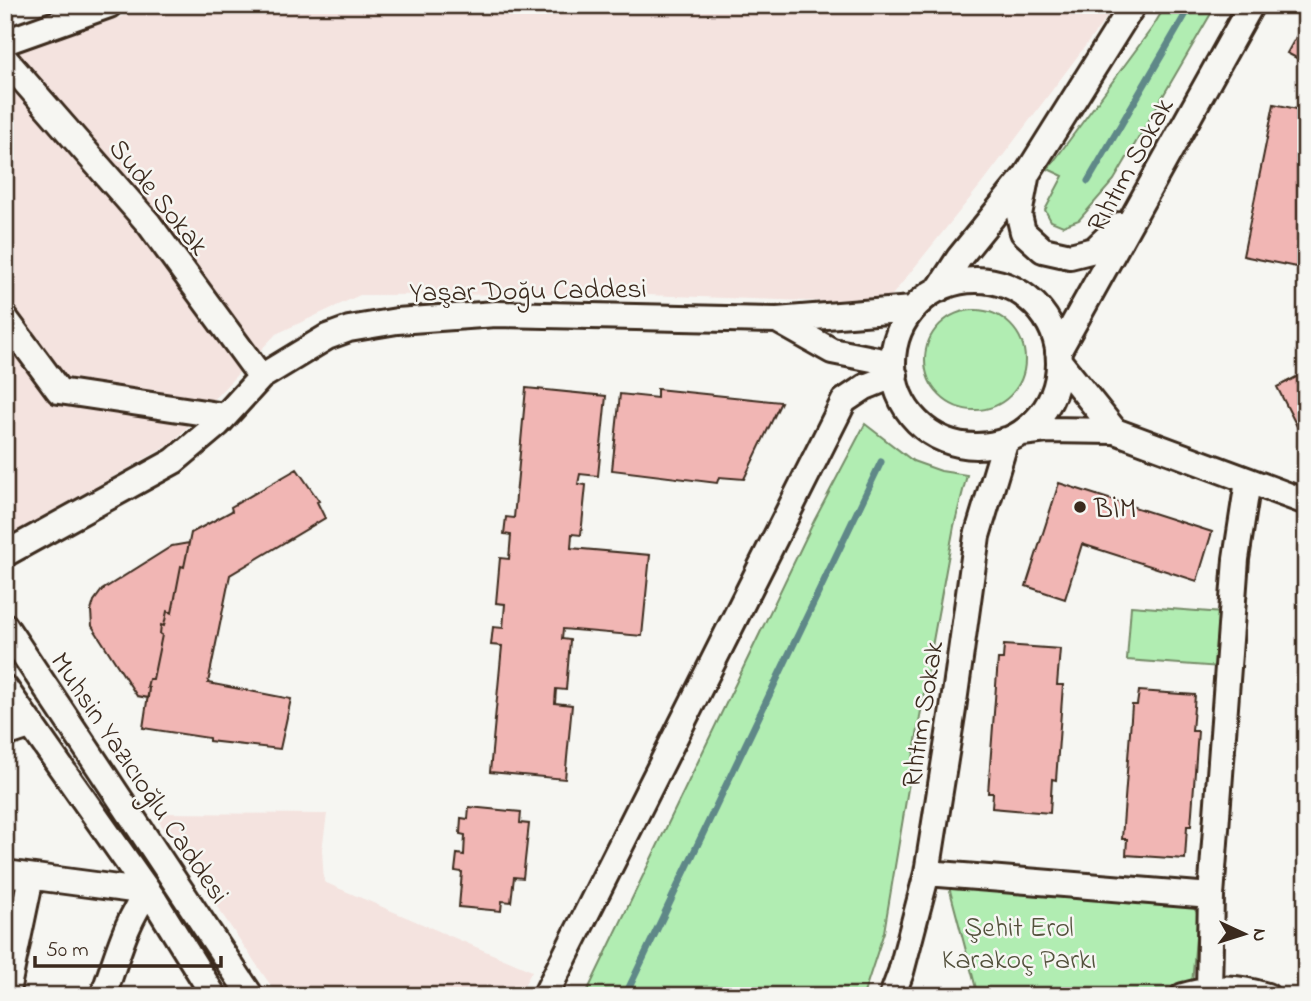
<svg xmlns="http://www.w3.org/2000/svg" width="1311" height="1001" viewBox="0 0 1311 1001" font-family="'Indie Flower',sans-serif">
<style>
.built{fill:#f4e3df}
.green{fill:#b1edb2;stroke:#768c68;stroke-width:2}
.lines{fill:none;stroke-linecap:round;stroke-linejoin:round}
.stream{stroke:#5e8888;stroke-width:7}
.building{fill:#f1b6b4;stroke:#3b2a1e;stroke-width:2}
.minor-casing{stroke:#3b2a1e;stroke-width:30}
.minor{stroke:#f6f6f2;stroke-width:24}
.poi-dot{fill:#3b2a1e;stroke:#f6f6f2;stroke-width:2.5}
.labels{text-anchor:middle;stroke-width:5;stroke-linejoin:round;paint-order:stroke}
.street-label{font-size:28px;fill:#3b2a1e;stroke:#f6f6f2}
.poi-label{font-size:28px;fill:#3b2a1e;stroke:#f6f6f2;text-anchor:start}
.park-label{font-size:28px;fill:#53513c;stroke:#f6f6f2}
</style>
<rect width="100%" height="100%" fill="#f6f6f2"/>
<filter id="ink" filterUnits="userSpaceOnUse"><feTurbulence type="fractalNoise" baseFrequency=".0143" numOctaves="2"/><feDisplacementMap in="SourceGraphic" scale="14" xChannelSelector="R" yChannelSelector="G"/><feConvolveMatrix kernelMatrix="1 2 1 2 8 2 1 2 1" color-interpolation-filters="sRGB"/></filter>
<g filter="url(#ink)">
<path class="built" d="M 157,5 L 1116,5 L 987,177 L 885,304 L 620,294 L 360,295 L 276,334 L 171,444 L 14,533 L 5,530 L 5,55 Z
M 153,813 L 327,814 L 322,850 L 324,882 L 532,971 L 518,996 L 278,996 Z"/>
<path class="green" d="M 1166,5 L 1216,5 L 1114,180 L 1079,220 L 1063,226 L 1051,221 L 1045,210 L 1063,176 L 1048,169 L 1152,28 Z
M925 360a50 50 0 1 1 100 0a50 50 0 1 1-100 0Z
M 865,424 L 913,461 L 941,471 L 967,475 L 954,526 L 929,663 L 884,932 L 863,996 L 585,996 L 814,521 Z
M 1131,606 L 1223,613 L 1220,667 L 1127,660 Z
M 948,883 L 1184,904 L 1193,907 L 1198,914 L 1192,984 L 1151,996 L 978,996 Z"/>
<g class="lines">
<path class="stream" d="M 1088,181 L 1191,5
M 625,996 L 881,462"/>
</g>
<path class="building" d="M 1306,19 L 1306,63 L 1287,53 Z
M 1274,104 L 1306,111 L 1306,269 L 1243,256 Z
M 1306,372 L 1306,444 L 1277,387 Z
M 526,388 L 606,396 L 598,476 L 580,474 L 578,484 L 586,485 L 581,535 L 572,534 L 571,548 L 650,555 L 642,636 L 563,629 L 562,639 L 570,640 L 566,690 L 556,689 L 555,703 L 572,705 L 565,779 L 490,772 L 502,646 L 491,645 L 493,627 L 503,628 L 505,604 L 496,603 L 500,558 L 509,559 L 511,535 L 504,534 L 506,517 L 514,518 Z
M 657,389 L 781,402 L 744,479 L 719,477 L 717,483 L 612,470 L 620,394 L 657,398 Z
M 297,469 L 319,501 L 317,502 L 325,518 L 230,575 L 208,683 L 291,699 L 280,749 L 209,741 L 209,738 L 143,728 L 149,688 L 147,687 L 149,679 L 153,679 L 162,635 L 160,634 L 161,625 L 164,626 L 167,611 L 172,613 L 181,566 L 184,567 L 191,533 L 232,511 L 231,507 Z
M 1059,483 L 1212,532 L 1197,581 L 1082,544 L 1065,599 L 1026,586 Z
M 189,543 L 184,567 L 181,566 L 172,613 L 167,611 L 164,626 L 161,625 L 160,634 L 162,635 L 153,679 L 149,679 L 147,687 L 149,688 L 148,698 L 137,696 L 92,626 L 91,611 L 94,601 L 102,590 L 172,546 Z
M 1004,645 L 1060,649 L 1057,685 L 1063,685 L 1056,780 L 1052,779 L 1050,813 L 992,808 L 993,793 L 988,793 L 998,659 L 1003,659 Z
M 1139,691 L 1195,695 L 1192,731 L 1198,731 L 1191,826 L 1187,826 L 1185,859 L 1126,855 L 1127,839 L 1122,839 L 1132,705 L 1137,705 Z
M 469,807 L 521,812 L 520,823 L 529,824 L 523,878 L 514,877 L 511,902 L 502,901 L 501,911 L 459,907 L 462,872 L 455,871 L 457,854 L 464,855 L 465,835 L 460,834 L 461,818 L 468,819 Z"/>
<g class="lines">
<g class="minor-casing">
<path id="minor" d="M 5,42 L 109,5
M 5,59 L 149,224 L 261,377
M 1026,178 L 1019,215 L 1023,232 L 1043,250 L 1070,256 L 1094,250 L 1120,225
M893 363a83 83 0 1 1 166 0a83 83 0 1 1-166 0Z
M 939,289 L 959,258 L 1027,174 L 1133,5
M 5,318 L 59,391 L 225,416
M 777,320 L 832,351 L 893,363
M 1058,352 L 1251,5
M 1059,361 L 1115,431
M 1022,433 L 1047,430 L 1115,431 L 1306,502
M 5,554 L 174,461 L 218,424 L 261,377 L 327,337 L 349,329 L 397,321 L 496,314 L 777,320 L 912,309
M 5,626 L 251,996
M 5,688 L 155,901 L 214,996
M 5,734 L 32,725
M 5,873 L 148,892
M 927,873 L 1211,896 L 1236,559 L 1248,481
M 1209,990 L 1211,896
M 6,996 L 31,877
M 103,996 C 116,961 125,921 148,892
M 545,996 L 844,401 L 865,387 L 895,375
M 892,996 L 901,972 L 927,873 L 953,709 L 977,536 L 1006,440
M 1183,996 C 1218,987 1232,985 1267,996"/>
</g>
<use href="#minor" class="minor"/>
</g>
</g>
<circle class="poi-dot" cx="1080" cy="507" r="7"/>
<g class="labels">
<g class="street-label">
<text transform="translate(1129 164) rotate(-61)" y="10">Rıhtım Sokak</text>
<text transform="translate(160 196) rotate(51)" y="10">Sude Sokak</text>
<text transform="translate(528 289) rotate(-1)" y="10">Yaşar Doğu Caddesi</text>
<text transform="translate(921 714) rotate(-81)" y="10">Rıhtım Sokak</text>
<text transform="translate(141 777) rotate(56)" y="10">Muhsin Yazıcıoğlu Caddesi</text>
</g>
<g class="poi-label">
<text x="1094" y="517">BİM</text>
</g>
<g class="park-label">
<text x="1019" y="936">Şehit Erol<tspan x="1019" dy="32">Karakoç Parkı</tspan></text>
</g>
</g>
<rect width="1311" height="1001" fill="none" stroke="#f6f6f2" stroke-width="28"/>
<rect x="14" y="14" width="1283" height="973" fill="none" stroke="#3b2a1e" stroke-width="2.5" filter="url(#ink)"/>
<g transform="translate(1244 934) rotate(94)" stroke="#f6f6f2" stroke-width="5" paint-order="stroke">
<path d="M0-5L12 26L0 18L-12 26Z" fill="#3b2a1e"/>
<text y="-10" font-size="19" font-weight="bold" text-anchor="middle" fill="#3b2a1e">N</text>
</g>
<path d="M35 956v10h186v-10" fill="none" stroke="#3b2a1e" stroke-width="3.5"/>
<text x="46" y="956" font-size="21" fill="#3b2a1e" stroke="#f6f6f2" stroke-width="5" paint-order="stroke">50 m</text>
</svg>
